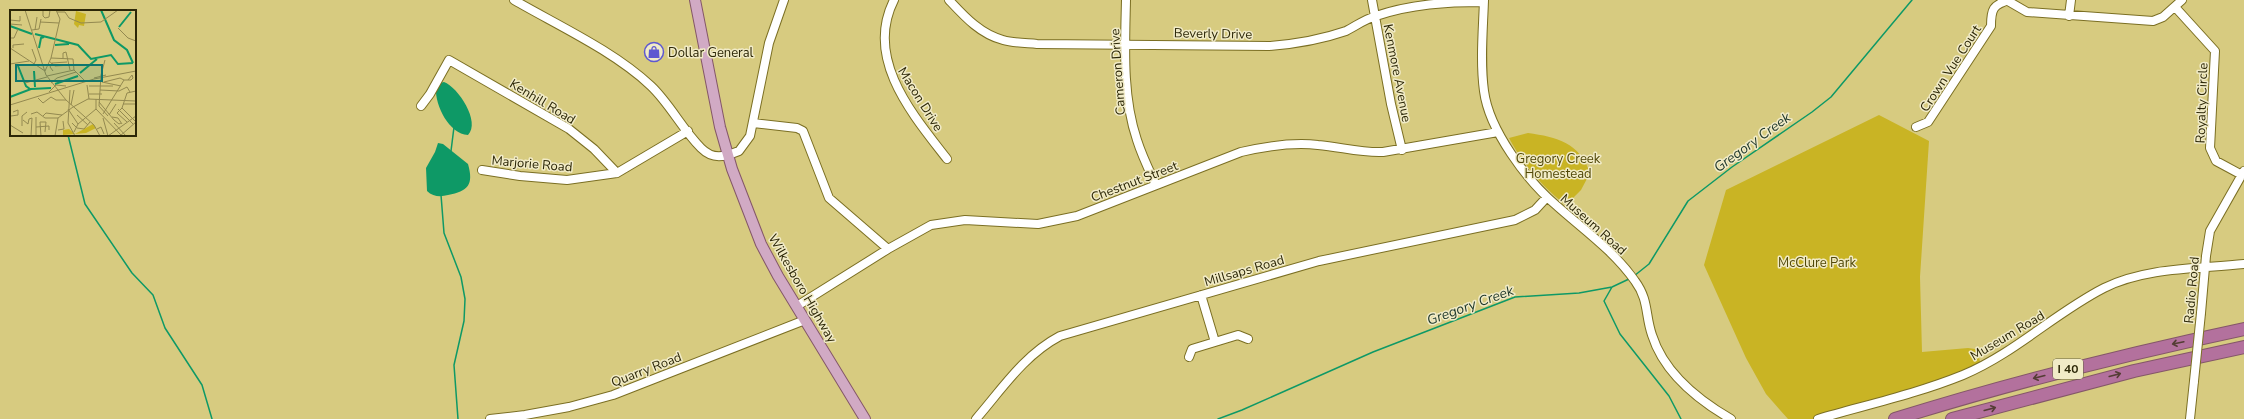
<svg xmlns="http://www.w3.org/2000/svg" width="2244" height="419" viewBox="0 0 2244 419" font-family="'Nunito Sans',sans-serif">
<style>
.green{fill:#c9b424}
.water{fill:#0e9966}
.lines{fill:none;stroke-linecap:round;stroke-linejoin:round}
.stream{stroke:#0e9966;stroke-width:1.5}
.minor-casing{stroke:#7b6f23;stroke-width:10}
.major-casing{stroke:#845768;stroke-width:12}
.highway-casing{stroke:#845768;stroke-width:14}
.minor{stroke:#fff;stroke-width:8}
.major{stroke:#d1aac4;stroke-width:10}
.highway{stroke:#b3719d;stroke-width:12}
.minor-bridge-casing{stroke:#7b6f23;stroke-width:10;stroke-linecap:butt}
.minor-bridge{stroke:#fff;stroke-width:8}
.oneway{stroke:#543d34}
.labels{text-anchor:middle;stroke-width:3;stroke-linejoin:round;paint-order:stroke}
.shield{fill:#f1ebc7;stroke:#676241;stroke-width:1}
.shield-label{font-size:12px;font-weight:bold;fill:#2c2707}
.street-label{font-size:13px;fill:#2c2707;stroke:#f1ebc7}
.poi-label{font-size:13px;fill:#2c2707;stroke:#f1ebc7;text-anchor:start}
.park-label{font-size:13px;fill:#514808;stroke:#f1ebc7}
.water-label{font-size:14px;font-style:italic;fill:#1d3629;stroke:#f1ebc7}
.inset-river{fill:none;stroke:#0e9966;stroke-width:2}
.inset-road{fill:none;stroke:#938950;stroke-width:1}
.view{fill:#0f766e;fill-opacity:0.15;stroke:#0f766e;stroke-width:2}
.inset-edge{fill:none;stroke:#2c2707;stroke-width:2}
</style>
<rect width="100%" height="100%" fill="#d7cb80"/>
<path class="green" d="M 1879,115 L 1929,141 L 1920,277 L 1922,352 L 1968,348 L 1975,349 L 1978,353 L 1981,366 L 1815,419 L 1788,419 L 1766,394 L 1746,358 L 1704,265 L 1726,190 Z
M 1528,133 C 1557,137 1580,143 1590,173 L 1581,190 L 1566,205 C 1543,188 1522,163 1509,138 Z"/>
<path class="water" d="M 444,82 C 458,87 481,122 468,135 C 449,134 435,105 436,89 L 440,83 Z
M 438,143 L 443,144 L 468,164 C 474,185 468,191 448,195 C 441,197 433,197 427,191 L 426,168 L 435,152 Z"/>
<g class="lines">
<path class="stream" d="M 68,135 L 85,204 L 132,273 L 153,295 L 165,328 L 202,385 L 212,419
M 451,151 L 454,127
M 441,195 L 444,233 L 461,277 L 465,299 L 464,321 L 454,365 L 458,419
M 1634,276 L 1649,264 L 1688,201 L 1732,167 L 1812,112 L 1831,97 L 1912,0
M 1612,287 L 1604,301 L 1620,334 L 1669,396 L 1681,419
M 1218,419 L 1242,410 L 1373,352 L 1515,297 L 1579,293 L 1612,287 L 1629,279"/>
<g class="minor-casing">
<path id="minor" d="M 514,0 C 557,25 614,51 651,86 C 670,104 682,129 701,148 C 713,160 724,157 739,151 L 750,136 L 769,43 L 784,0
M 894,0 C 864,59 913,115 947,159
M 949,0 C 964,16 980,34 1003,40 C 1013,43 1026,43 1037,44 L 1269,46 C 1296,44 1320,40 1346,31 C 1356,26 1365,19 1376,16 C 1411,4 1447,2 1484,2
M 1126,0 C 1125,46 1122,96 1137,140 C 1142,156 1149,170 1156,185
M 1372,0 L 1391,104 L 1402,150
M 1484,0 C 1483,30 1480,61 1484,91 C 1489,130 1527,181 1557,206 C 1584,230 1614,251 1635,281 C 1649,300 1645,315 1652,335 C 1664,373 1698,400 1731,419
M 2008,1 L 2027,12 L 2153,21 L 2163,17 L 2182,0
M 2175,7 L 2215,51 L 2210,148 L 2216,161 L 2242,175
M 2069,16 L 2071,0
M 421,106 L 430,94 L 449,60 L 569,129 L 594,149 L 617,173
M 753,123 L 797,128 L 803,131 L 829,198 L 888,249
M 1916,127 L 1928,122 L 1991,26 C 1991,9 1993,5 2009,0
M 482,170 L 520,176 L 567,180 L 617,173 L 688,131
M 1201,295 L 1215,342
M 797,306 L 888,249 L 931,225 L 965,220 L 1038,224 L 1077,216 L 1241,152 C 1267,146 1292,142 1318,145 C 1341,147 1361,153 1383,152 L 1498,132
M 2201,313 L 2206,256 L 2210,231 L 2244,171
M 1189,357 L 1192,349 L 1238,335 L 1248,339
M 490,419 L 525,415 L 569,407 L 613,395 L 805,320
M 976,419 C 1002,389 1024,355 1060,336 L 1319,261 L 1515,220 L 1535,210 L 1547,197
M 1818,419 C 1866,405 1916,394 1963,375 C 2015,353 2055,313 2104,288 C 2146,267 2199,269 2244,264
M 2190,419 L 2194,381"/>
</g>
<g class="major-casing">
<path id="major" d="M 695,0 L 720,127 L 732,169 L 761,244 L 778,276 L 865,419"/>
</g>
<g class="highway-casing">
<path id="highway" d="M 1895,419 C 2010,383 2126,354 2244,329
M 1952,419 L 2134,371 L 2244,347"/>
</g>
<use href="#minor" class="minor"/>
<use href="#major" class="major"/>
<use href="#highway" class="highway"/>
<g class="minor-bridge-casing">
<path id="minor-bridge" d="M 2194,381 L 2201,313"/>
</g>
<use href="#minor-bridge" class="minor-bridge"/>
</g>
<defs><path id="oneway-shaft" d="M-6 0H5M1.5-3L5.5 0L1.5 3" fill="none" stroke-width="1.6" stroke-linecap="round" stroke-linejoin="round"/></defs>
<g class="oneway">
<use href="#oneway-shaft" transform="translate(2178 343) rotate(168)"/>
<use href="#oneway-shaft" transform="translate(2115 375) rotate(-15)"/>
<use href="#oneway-shaft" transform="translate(2039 377) rotate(166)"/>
<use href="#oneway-shaft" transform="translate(1990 409) rotate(-15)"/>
</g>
<defs>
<g id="shop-ring" transform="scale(1)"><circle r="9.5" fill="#f1ebc7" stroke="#5e58d1" stroke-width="1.5"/><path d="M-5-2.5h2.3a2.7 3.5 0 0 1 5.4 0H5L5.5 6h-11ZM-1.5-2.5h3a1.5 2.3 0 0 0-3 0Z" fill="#5e58d1"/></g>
</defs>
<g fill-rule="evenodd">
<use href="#shop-ring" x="654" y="52"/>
</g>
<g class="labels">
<rect class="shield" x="2053" y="359" width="30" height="20" rx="3"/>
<g class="shield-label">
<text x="2068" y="373">I 40</text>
</g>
<g class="street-label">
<text transform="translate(1213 33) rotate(1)" y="5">Beverly Drive</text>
<text transform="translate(1950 68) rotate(-57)" y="5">Crown Vue Court</text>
<text transform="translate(1117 72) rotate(-94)" y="5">Cameron Drive</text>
<text transform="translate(1398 73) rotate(79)" y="5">Kenmore Avenue</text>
<text transform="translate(921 99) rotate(58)" y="5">Macon Drive</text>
<text transform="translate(543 101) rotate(31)" y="5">Kenhill Road</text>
<text transform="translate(2201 103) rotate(-88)" y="5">Royalty Circle</text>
<text transform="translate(532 163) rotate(5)" y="5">Marjorie Road</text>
<text transform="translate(1134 181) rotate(-21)" y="5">Chestnut Street</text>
<text transform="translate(1594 224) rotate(42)" y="5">Museum Road</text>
<text transform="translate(1244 270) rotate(-16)" y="5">Millsaps Road</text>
<text transform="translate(803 288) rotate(60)" y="5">Wilkesboro Highway</text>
<text transform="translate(2191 290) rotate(-85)" y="5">Radio Road</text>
<text transform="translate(2007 335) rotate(-31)" y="5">Museum Road</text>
<text transform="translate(646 369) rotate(-21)" y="5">Quarry Road</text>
</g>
<g class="poi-label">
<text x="668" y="57">Dollar General</text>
</g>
<g class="park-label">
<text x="1558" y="163">Gregory Creek<tspan x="1558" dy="15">Homestead</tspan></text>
<text x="1817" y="267">McClure Park</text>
</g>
<g class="water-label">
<text transform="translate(1752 142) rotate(-36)" y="5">Gregory Creek</text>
<text transform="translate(1470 305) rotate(-20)" y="5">Gregory Creek</text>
</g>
</g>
<g transform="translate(10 10)">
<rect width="126" height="126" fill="#d7cb80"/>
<path d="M 66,1 L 76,4 L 74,16 L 69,15 L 68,18 L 64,14 ZM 83,114 L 86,118 L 76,123 L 53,125 L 53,120 L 59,119 L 65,124 Z" fill="#c9b424"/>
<path class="inset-river" d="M 91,0 L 104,30 L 117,40 L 123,53M 0,16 L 22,24M 109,17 L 121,2M 25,24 L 68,35 L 81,49 L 101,45 L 108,54 L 123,53M 45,35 L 59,34M 29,38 L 31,28 L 34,27M 8,56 L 16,76 L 20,79M 24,61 L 25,77M 70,63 L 87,49M 45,74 L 68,66M 0,87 L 21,79 L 41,78"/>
<path class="inset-road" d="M 15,0 L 36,65 L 56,90 L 84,115 L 90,126M 33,0 L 33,6 L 35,8 L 39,7 L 40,0M 47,2 L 55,2 L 59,8 L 71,13 L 91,12 L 108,0M 0,10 L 10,11 L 10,6M 30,12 L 49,13M 0,14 L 12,15M 108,18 L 118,28 L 126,31M 22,20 L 29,19 L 31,9M 25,20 L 27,7M 0,28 L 4,28 L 8,19M 0,38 L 35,61 L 41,48 L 50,9 L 46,0M 3,38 L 3,35 L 14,34M 22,39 L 26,50 L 24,54M 41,48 L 63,49 L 64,60 L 75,71M 53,48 L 53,43 L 56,42 L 60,60M 95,50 L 91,65 L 89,96 L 98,106M 39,51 L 45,56 L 61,55M 0,54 L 19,51M 43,61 L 40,57 L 42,53 L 57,52M 37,66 L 64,60M 84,68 L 96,65M 92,72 L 111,76M 94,72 L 110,68 L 114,70 L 121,70 L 123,68 L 122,65 L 118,70M 15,73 L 37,67M 41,73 L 47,68 L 66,62M 77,75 L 79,89M 79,76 L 103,76M 60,80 L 58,113 L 65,126M 90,80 L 109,81 L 117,77 L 120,82M 39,82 L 46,75 L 56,76M 79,84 L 92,84M 28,88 L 33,93 L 41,87 L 46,90 L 56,90M 86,89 L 86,99 L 111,125M 89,92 L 104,110 L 109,114 L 111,113M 113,94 L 126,94 L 126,91M 0,95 L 84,69 L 126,61M 61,95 L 64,80M 63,97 L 78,89 L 126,91M 112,98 L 117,83 L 126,81M 58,99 L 68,114 L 64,122M 108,99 L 123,114M 21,104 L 27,102 L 35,108 L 48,108 L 63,97M 93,104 L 114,70M 67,105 L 78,115M 99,105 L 106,94M 1,106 L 8,105 L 8,100 L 3,102M 33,106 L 36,103 L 52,105M 26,107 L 26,126M 102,107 L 108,108 L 112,114M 93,108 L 98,126M 0,109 L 0,93M 13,110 L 18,114 L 19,109 L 22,108M 117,112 L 107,103 L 112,98 L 126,112M 62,113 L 67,118 L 74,119 L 80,112M 104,113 L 116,126M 68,114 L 86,99M 0,115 L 13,123M 12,116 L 12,106 L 17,102M 26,117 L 39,116 L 39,120M 87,119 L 91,117 L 94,124M 48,120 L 54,119 L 53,111M 21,126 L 22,108M 31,126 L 30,112 L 36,112 L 35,122M 45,126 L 48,108M 98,126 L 126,106M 110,126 L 126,112"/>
<path class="view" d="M 6,55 L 92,55 L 92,71 L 6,71 Z"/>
<rect width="126" height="126" class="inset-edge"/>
</g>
</svg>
